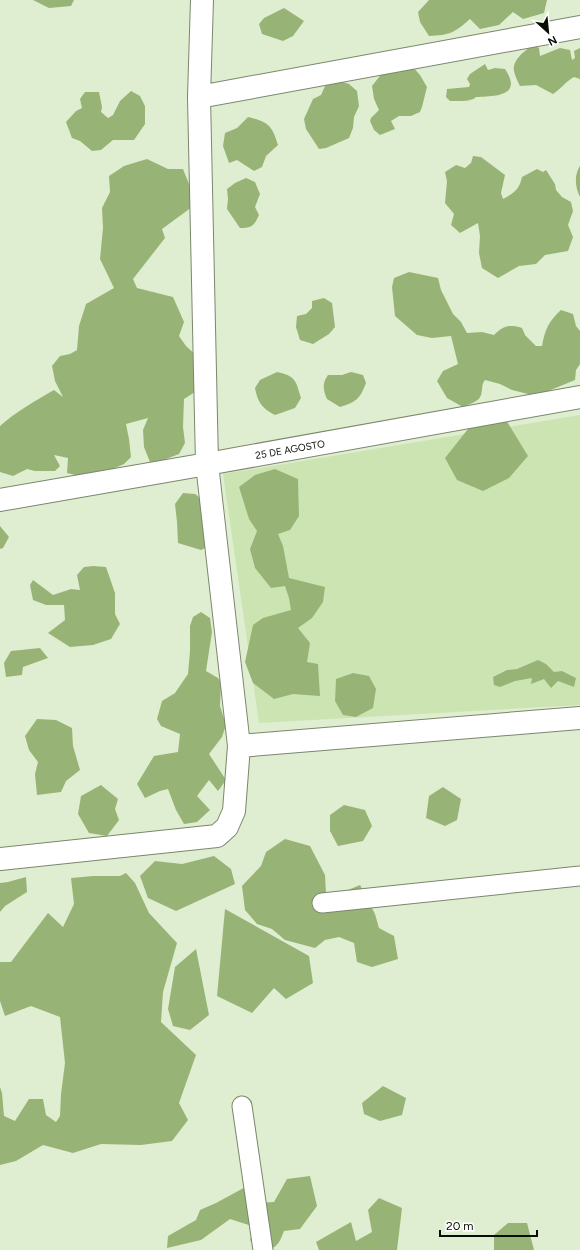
<svg xmlns="http://www.w3.org/2000/svg" width="580" height="1250" viewBox="0 0 580 1250" font-family="Figtree,sans-serif">
<style>
.green{fill:#cce4b2}
.forest{fill:#97b476}
.lines{fill:none;stroke-linecap:round;stroke-linejoin:round}
.service-casing{stroke:#7a876d;stroke-width:21}
.minor-casing{stroke:#7a876d;stroke-width:24}
.service{stroke:#fff;stroke-width:19}
.minor{stroke:#fff;stroke-width:22}
.labels{text-anchor:middle;stroke-width:3;stroke-linejoin:round;paint-order:stroke}
.street-label{font-size:10px;fill:#090d05;stroke:#fff}
</style>
<rect width="100%" height="100%" fill="#dfeed0"/>
<path class="green" d="M 580,415 L 580,705 L 259,723 L 223,474 Z"/>
<path class="forest" d="M 33,0 L 74,0 L 71,6 L 49,8 Z
M 429,0 L 547,0 L 544,13 L 523,19 L 513,12 L 499,25 L 480,29 L 470,19 C 454,33 450,35 429,36 L 420,22 L 418,12 Z
M 284,8 L 304,21 L 293,36 L 283,41 L 262,34 L 259,24 L 264,18 Z
M 534,45 L 539,48 L 540,56 L 560,48 L 570,50 L 572,60 L 575,58 L 574,51 L 580,48 L 580,79 L 574,77 C 566,81 561,89 553,94 L 536,85 L 520,86 C 518,82 515,76 514,71 C 512,60 525,50 534,45 Z
M 410,64 L 420,75 L 427,87 L 422,107 L 420,112 L 411,116 L 399,116 L 391,121 L 395,129 L 380,135 L 374,130 L 370,121 L 371,118 L 379,110 L 374,99 L 372,86 L 386,68 Z
M 485,64 L 488,70 L 495,68 L 505,69 C 523,96 496,96 476,97 C 471,102 458,101 450,101 L 446,97 L 447,89 L 469,87 L 470,84 L 467,79 L 470,74 Z
M 335,80 L 349,84 L 357,91 L 359,106 L 354,117 L 353,128 L 349,138 L 326,148 L 319,149 L 306,129 L 304,119 L 313,99 L 321,95 L 326,84 Z
M 131,91 L 140,96 L 145,106 L 145,124 L 134,140 L 113,140 L 101,150 L 92,151 L 80,141 L 72,138 L 66,122 L 76,111 L 82,108 L 80,99 L 85,92 L 99,92 L 102,107 L 101,112 L 108,118 L 113,115 L 120,101 Z
M 248,117 C 268,122 272,125 278,145 L 266,156 L 262,167 L 254,171 L 237,160 L 229,163 L 223,146 L 225,133 L 237,128 Z
M 473,156 L 481,157 L 505,175 L 501,193 L 503,199 C 514,193 519,190 522,177 L 537,169 L 543,172 L 546,170 L 555,184 L 556,190 L 562,197 L 571,202 L 573,211 L 568,225 L 573,237 L 568,251 L 545,255 L 536,264 L 519,266 L 498,278 L 482,268 L 479,253 L 480,236 L 478,223 L 460,233 L 451,225 L 454,214 L 445,203 L 447,181 L 445,172 L 456,165 L 465,168 L 471,163 Z
M 147,159 L 168,169 L 183,169 L 191,189 L 192,207 L 162,229 L 165,238 L 133,279 L 137,288 L 173,297 L 184,322 L 179,336 L 186,346 L 197,356 L 195,392 L 184,399 L 183,427 L 185,443 L 179,454 L 161,461 L 150,462 L 144,447 L 143,430 L 148,418 L 126,424 L 129,439 L 131,457 L 124,464 L 97,476 L 84,477 L 67,473 L 68,458 L 54,455 L 60,466 L 55,471 L 35,471 L 27,469 L 13,476 L 0,472 L 0,426 C 17,411 35,401 54,390 L 63,397 L 55,381 L 52,366 L 60,356 L 70,354 L 77,350 L 79,326 L 86,304 L 114,288 L 100,259 L 103,228 L 102,208 L 110,192 L 109,176 L 124,166 Z
M 580,166 L 580,197 C 575,187 574,175 580,166 Z
M 246,178 L 255,182 L 260,194 L 255,207 L 259,215 C 254,226 252,228 240,228 L 227,209 L 228,199 L 227,189 L 235,183 Z
M 409,272 L 438,278 L 441,290 L 453,314 L 461,322 L 467,333 L 482,332 L 494,335 C 503,326 509,324 522,328 L 525,335 L 536,346 L 542,346 C 545,329 549,321 561,310 L 573,314 L 576,326 L 580,331 L 580,364 L 576,370 L 575,380 L 536,396 L 512,390 L 500,384 L 485,380 C 481,385 483,389 481,395 C 479,402 469,404 463,407 L 447,398 L 437,381 L 443,371 L 458,364 L 451,336 L 432,338 L 417,335 L 395,316 L 392,287 L 394,278 Z
M 324,298 L 332,303 L 335,327 L 329,334 L 313,344 L 300,340 L 296,327 L 297,316 L 306,314 L 312,308 L 312,301 Z
M 277,372 C 296,376 296,381 301,398 L 295,408 L 275,415 C 262,408 258,403 255,388 L 260,380 Z
M 351,372 L 363,375 L 366,383 C 360,399 356,402 340,407 L 327,399 C 323,390 322,383 328,375 L 342,375 Z
M 503,415 L 528,456 L 509,478 L 483,491 L 457,480 L 445,458 L 468,429 Z
M 275,469 L 298,479 L 299,516 L 290,530 L 278,534 L 283,546 L 289,578 L 325,587 L 323,602 L 312,618 L 298,628 L 310,643 L 307,662 L 318,664 L 320,696 L 293,694 L 274,699 L 253,683 L 245,662 L 253,625 L 263,618 L 291,610 L 289,598 L 285,586 L 271,588 L 255,568 L 250,549 L 257,531 L 249,519 L 239,487 L 255,475 Z
M 183,493 L 195,494 L 219,512 L 222,540 L 201,550 L 178,543 L 177,522 L 175,504 Z
M 0,526 L 9,537 L 3,548 L 0,549 Z
M 93,566 L 106,567 L 115,593 L 115,614 L 120,624 L 111,639 L 93,645 L 70,647 L 48,633 L 65,620 L 64,605 L 46,605 L 33,600 L 30,585 L 33,580 L 53,595 L 71,589 L 80,590 L 77,575 L 84,567 Z
M 201,612 L 210,618 L 212,632 L 206,671 L 218,678 L 221,683 L 220,706 L 226,725 L 222,737 L 209,754 L 226,780 L 218,791 L 209,780 L 197,796 L 210,810 L 197,822 L 184,824 L 176,810 L 168,789 L 160,791 L 145,798 L 137,784 L 154,756 L 178,752 L 180,734 L 161,726 L 157,719 L 162,701 L 175,693 L 188,674 L 190,651 L 190,626 L 193,617 Z
M 40,648 L 48,658 L 23,667 L 22,675 L 6,677 L 4,663 L 11,651 Z
M 538,660 L 546,664 L 554,672 L 562,671 L 576,678 L 574,687 L 558,681 L 551,688 L 544,679 L 531,684 L 532,678 L 515,681 L 500,687 L 494,685 L 493,677 L 507,670 L 517,669 Z
M 353,673 L 369,676 L 376,689 L 373,708 L 356,717 L 343,715 L 335,701 L 336,679 Z
M 37,719 L 56,720 L 72,728 L 73,746 L 80,770 L 66,781 L 61,792 L 37,795 L 35,774 L 38,762 L 29,750 L 25,736 Z
M 101,785 L 118,799 L 115,809 L 119,820 L 107,836 L 89,833 L 78,814 L 81,796 Z
M 443,787 L 461,799 L 457,820 L 445,826 L 426,818 L 429,796 Z
M 344,805 L 365,810 L 372,826 L 363,841 L 338,846 L 330,831 L 330,815 Z
M 285,839 L 310,846 L 325,875 L 326,894 L 334,896 L 360,885 L 375,914 L 379,928 L 394,936 L 398,959 L 372,967 L 357,962 L 354,943 L 339,937 L 325,940 L 315,948 L 285,940 L 272,929 L 257,924 L 245,910 L 242,886 L 261,866 L 266,852 Z
M 214,856 L 231,869 L 235,884 L 176,911 L 148,898 L 140,876 L 155,861 L 182,864 Z
M 126,873 L 135,883 L 149,913 L 177,943 L 163,992 L 161,1022 L 196,1055 L 179,1103 L 188,1120 L 172,1141 L 141,1145 L 101,1144 L 73,1153 L 43,1145 L 16,1161 L 0,1165 L 0,1087 L 2,1093 L 4,1116 L 15,1121 L 29,1099 L 43,1099 L 46,1115 L 56,1122 L 60,1116 L 61,1094 L 65,1063 L 60,1017 L 31,1006 L 5,1016 L 0,1001 L 0,962 L 11,962 L 48,913 L 63,927 L 74,904 L 71,878 L 93,876 L 120,876 Z
M 26,877 L 27,892 L 5,906 L 0,912 L 0,883 L 8,882 Z
M 225,909 L 309,956 L 313,983 L 286,999 L 274,988 L 252,1013 L 217,996 Z
M 196,949 L 209,1015 L 190,1030 L 173,1026 L 168,1009 L 175,967 Z
M 383,1086 L 406,1098 L 402,1115 L 380,1121 L 364,1114 L 362,1103 Z
M 310,1176 L 317,1206 L 300,1229 L 284,1231 C 278,1247 275,1250 258,1250 L 250,1240 L 255,1227 L 230,1219 L 201,1240 L 167,1248 L 168,1236 L 196,1220 L 200,1210 L 216,1203 L 251,1184 L 258,1203 L 274,1202 L 287,1179 Z
M 379,1198 L 402,1208 L 397,1250 L 319,1250 L 316,1242 L 351,1222 L 356,1241 L 372,1232 L 368,1210 Z
M 508,1223 L 527,1223 L 534,1250 L 494,1250 L 494,1235 Z"/>
<g class="lines">
<g class="service-casing">
<path id="service" d="M 322,903 L 580,876
M 242,1106 L 263,1250"/>
</g>
<g class="minor-casing">
<path id="minor" d="M 199,97 L 580,27
M 0,500 L 207,464 L 580,397
M 239,746 L 580,718
M 0,859 L 217,836 L 227,827 L 234,811 L 239,746 L 207,464 L 199,97 L 202,0"/>
</g>
<use href="#service" class="service"/>
<use href="#minor" class="minor"/>
</g>
<g class="labels">
<g class="street-label">
<text transform="translate(290 449) rotate(-10)" y="4">25 DE AGOSTO</text>
</g>
</g>
<g transform="translate(548 32) rotate(153)" stroke="#ffffff" stroke-width="3" paint-order="stroke">
<path d="M0-3L7 15L0 10L-7 15Z" fill="#090d05"/>
<text y="-6" font-size="11" font-weight="bold" text-anchor="middle" fill="#090d05">N</text>
</g>
<path d="M440 1230v6h97v-6" fill="none" stroke="#090d05" stroke-width="2"/>
<text x="446" y="1230" font-size="12" fill="#090d05" stroke="#ffffff" stroke-width="3" paint-order="stroke">20 m</text>
</svg>
